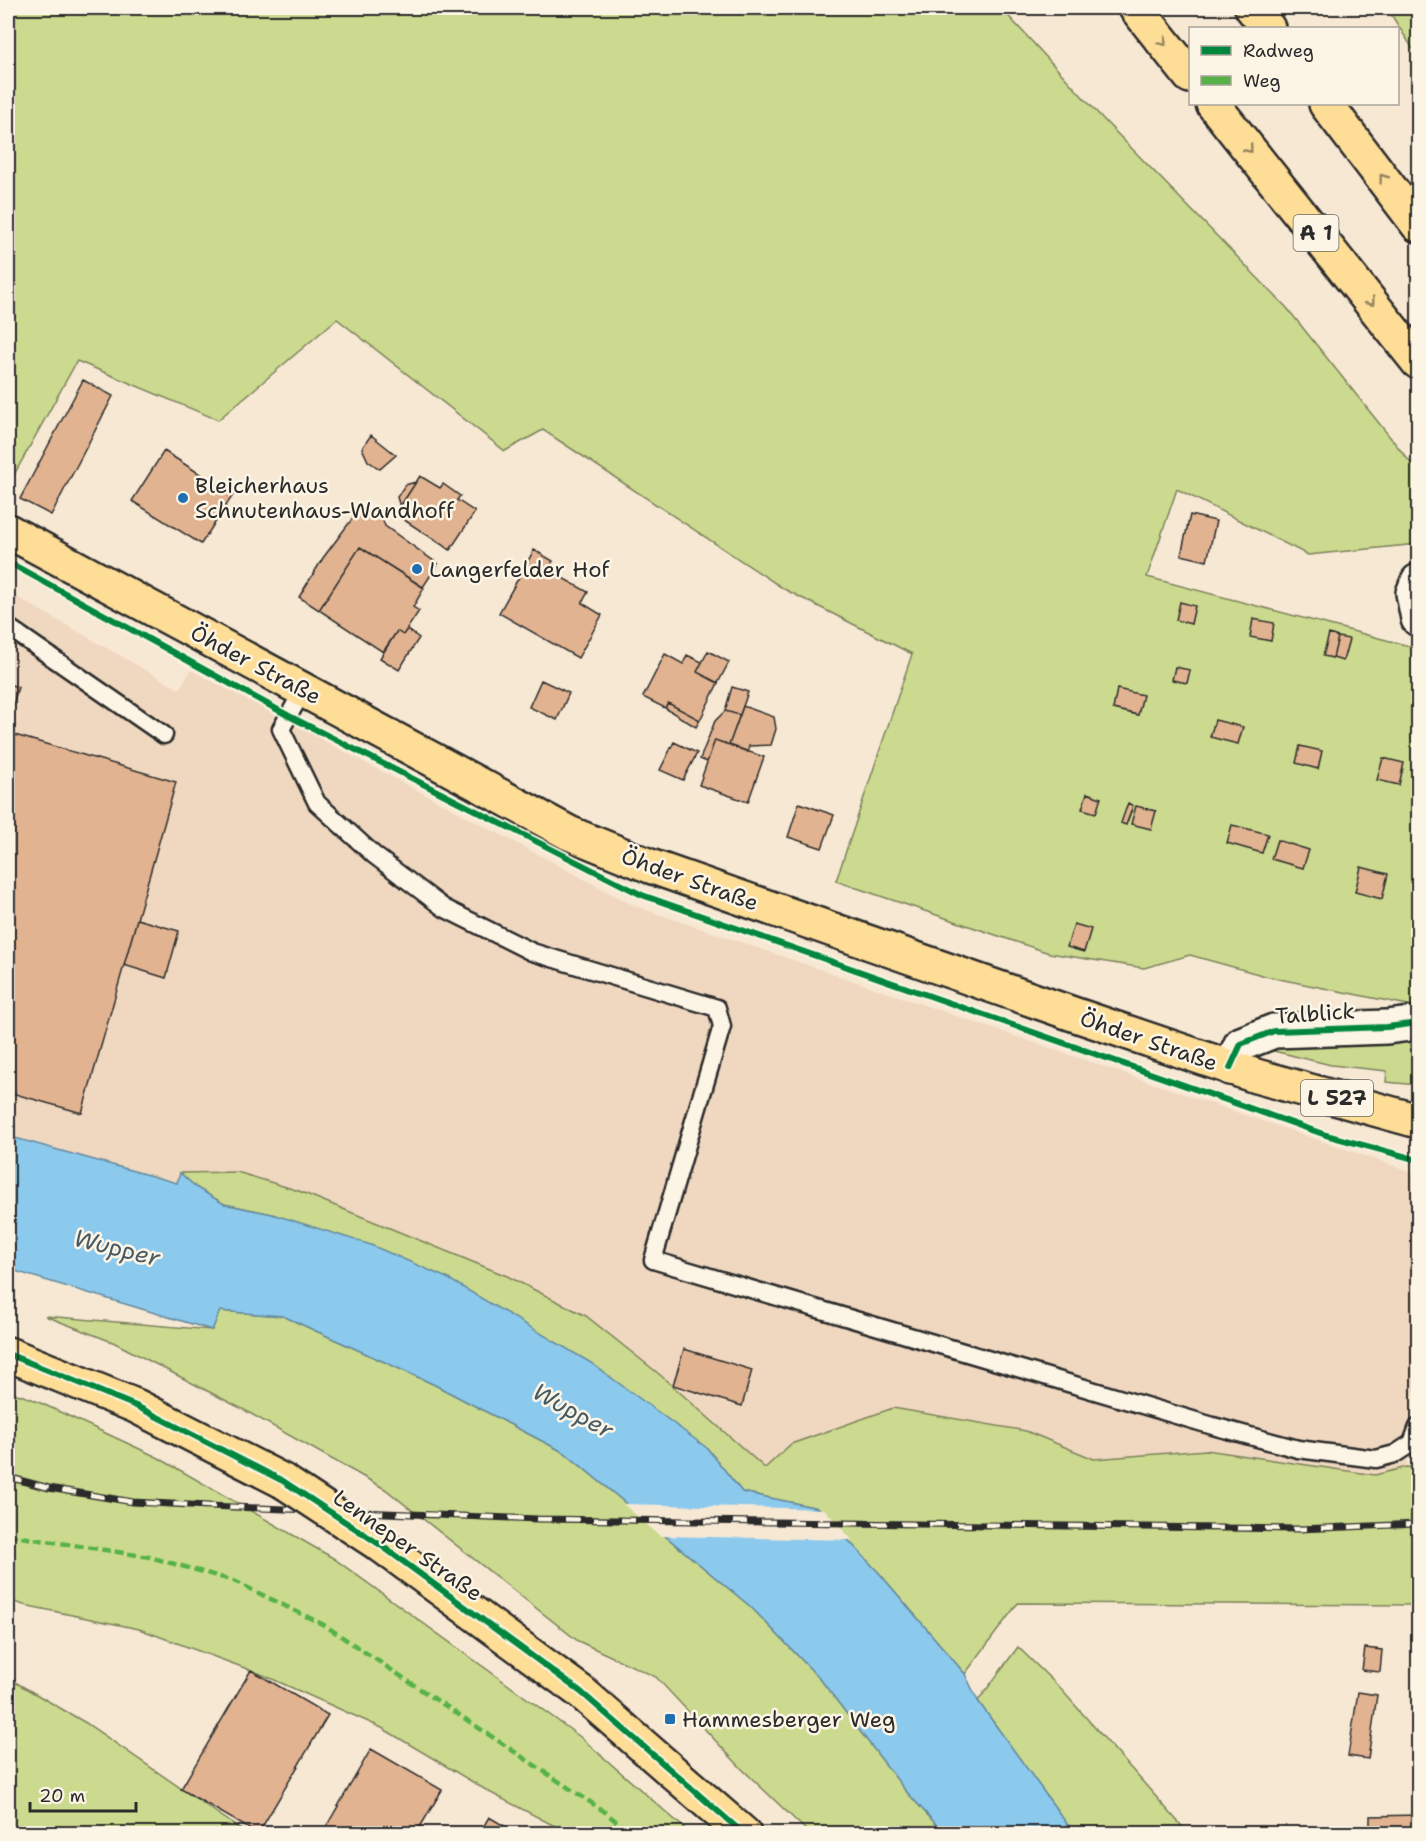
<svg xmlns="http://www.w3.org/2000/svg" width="1426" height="1841" viewBox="0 0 1426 1841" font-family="'Shantell Sans',sans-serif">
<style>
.built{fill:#f0d8c0}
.green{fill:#cbda8e;stroke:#7b825c;stroke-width:1.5}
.water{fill:#8ccaed;stroke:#658a9f;stroke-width:1.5}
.pier{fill:#f7e8d4}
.building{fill:#e1b391;stroke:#2b2b2b;stroke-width:1.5}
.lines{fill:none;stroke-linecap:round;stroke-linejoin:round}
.lane-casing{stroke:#2b2b2b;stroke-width:21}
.street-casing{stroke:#2b2b2b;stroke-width:38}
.primary-casing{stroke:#2b2b2b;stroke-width:38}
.highway-casing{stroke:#2b2b2b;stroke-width:38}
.lane{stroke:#fcf5e5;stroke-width:16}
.street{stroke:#fcf5e5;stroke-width:33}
.primary{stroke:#fedd96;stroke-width:33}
.highway{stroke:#fedd96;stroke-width:33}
.rail-casing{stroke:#2b2b2b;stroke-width:7}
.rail{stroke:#fcf5e5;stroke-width:4.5;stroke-dasharray:14;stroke-linecap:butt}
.primary-bridge-casing{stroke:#2b2b2b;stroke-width:38;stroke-linecap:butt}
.primary-bridge{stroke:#fedd96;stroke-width:33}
.quiet{stroke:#56b246;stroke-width:4.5;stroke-dasharray:9 4.5;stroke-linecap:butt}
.cycleway-casing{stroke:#fcf5e5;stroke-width:10}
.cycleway{stroke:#00873e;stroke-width:6}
.oneway{stroke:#948460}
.poi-dot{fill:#1f6fb2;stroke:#fcf5e5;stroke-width:2}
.labels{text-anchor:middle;stroke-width:5;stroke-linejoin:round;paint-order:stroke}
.shield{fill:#fcf5e5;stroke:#6a6863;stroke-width:1.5}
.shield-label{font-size:21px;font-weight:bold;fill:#2b2b2b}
.poi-label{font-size:22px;fill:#2b2b2b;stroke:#fcf5e5;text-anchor:start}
.street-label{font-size:22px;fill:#2b2b2b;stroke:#fcf5e5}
.water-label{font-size:24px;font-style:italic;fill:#485b65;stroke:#fcf5e5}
</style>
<rect width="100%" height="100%" fill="#f7e8d4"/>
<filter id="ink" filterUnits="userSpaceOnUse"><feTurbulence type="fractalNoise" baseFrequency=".0167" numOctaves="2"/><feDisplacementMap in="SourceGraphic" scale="12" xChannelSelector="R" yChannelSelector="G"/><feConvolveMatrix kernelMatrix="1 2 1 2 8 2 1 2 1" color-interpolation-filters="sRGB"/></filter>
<g filter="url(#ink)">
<path class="built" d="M 8,592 L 179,689 L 191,670 L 635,906 L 1418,1174 L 1418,1381 L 1410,1403 L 1407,1467 L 1375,1475 L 1206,1450 L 1094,1459 L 1026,1431 L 791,1444 L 765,1468 L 659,1374 L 586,1316 L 507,1276 L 299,1191 L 237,1172 L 180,1173 L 178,1184 L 8,1135 Z"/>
<path class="green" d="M 8,8 L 1001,8 L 1105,121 L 1287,308 L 1418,472 L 1418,544 L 1308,555 L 1177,489 L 1147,577 L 1409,646 L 1418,654 L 1418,1007 L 1269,977 L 1190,955 L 1144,968 L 1049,953 L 836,881 L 912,654 L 784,589 L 543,430 L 505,451 L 337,319 L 218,420 L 77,361 L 10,482 L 8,480 Z
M 1387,8 L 1418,8 L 1418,57 Z
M 1418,1036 L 1418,1085 L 1386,1082 L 1387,1071 L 1331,1065 L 1270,1050 L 1278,1042 Z
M 237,1172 L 299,1191 L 507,1276 L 586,1316 L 659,1374 L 765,1468 L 791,1444 L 893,1408 L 1026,1431 L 1094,1459 L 1206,1450 L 1375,1475 L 1407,1467 L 1418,1468 L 1418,1605 L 1018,1603 L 965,1674 L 880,1574 L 818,1508 L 742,1492 L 707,1448 L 272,1214 L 224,1204 L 197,1188 L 180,1173 Z
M 219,1311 L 283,1316 L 433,1384 L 565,1453 L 751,1607 L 821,1680 L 905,1790 L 944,1833 L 809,1833 L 742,1769 L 656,1677 L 578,1641 L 385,1489 L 246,1411 L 115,1343 L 45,1316 L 212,1330 Z
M 8,1391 L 32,1399 L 157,1457 L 333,1558 L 579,1736 L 690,1833 L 636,1833 L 628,1826 L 615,1833 L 568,1833 L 491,1793 L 382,1728 L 261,1674 L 139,1629 L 24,1605 L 8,1600 Z
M 1018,1647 L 1059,1687 L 1188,1833 L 1077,1833 L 1067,1824 L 978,1701 Z
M 8,1678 L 86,1723 L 246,1833 L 8,1833 Z"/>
<path class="water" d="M 8,1136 L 177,1183 L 180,1173 L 197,1188 L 224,1204 L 272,1214 L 371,1245 L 447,1278 L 591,1363 L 707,1448 L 742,1492 L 818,1508 L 880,1574 L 965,1674 L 978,1701 L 1067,1824 L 1077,1833 L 944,1833 L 905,1790 L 821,1680 L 751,1607 L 565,1453 L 433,1384 L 283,1316 L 220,1311 L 212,1330 L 8,1269 Z"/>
<path class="pier" d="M 623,1504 L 824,1509 L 852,1540 L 660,1536 Z"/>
<path class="building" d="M 83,380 L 113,396 L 51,515 L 20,499 Z
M 371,435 L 396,455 L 380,469 L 368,461 L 362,448 Z
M 164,451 L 233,495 L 201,544 L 132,501 Z
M 420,476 L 440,488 L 443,484 L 460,496 L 457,500 L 475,512 L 450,550 L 395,514 Z
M 416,482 L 400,507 L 397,497 L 405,485 Z
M 361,507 L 383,521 L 385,526 L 438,564 L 423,587 L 360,547 L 319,610 L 299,597 L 323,558 Z
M 1190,515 L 1216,521 L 1207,561 L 1181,555 Z
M 360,547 L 424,588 L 413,607 L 419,611 L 403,635 L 397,631 L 383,652 L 319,610 Z
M 534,550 L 553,561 L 548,570 L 588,592 L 582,603 L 602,615 L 578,658 L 499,613 Z
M 1180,602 L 1195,606 L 1191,624 L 1176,620 Z
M 1253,619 L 1274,623 L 1271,641 L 1250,637 Z
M 407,629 L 419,638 L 399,670 L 380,658 L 397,631 L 403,635 Z
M 1329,634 L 1338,637 L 1333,658 L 1323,656 Z
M 1338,637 L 1349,639 L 1343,661 L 1333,658 Z
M 708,651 L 729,662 L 718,683 L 697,672 Z
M 665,654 L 683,664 L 687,655 L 702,662 L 697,672 L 718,683 L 700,720 L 668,703 L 665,708 L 643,697 Z
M 1175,667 L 1190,670 L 1187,683 L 1172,680 Z
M 541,680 L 569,693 L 557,720 L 529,707 Z
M 8,684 L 18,687 L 8,723 Z
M 732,687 L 748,692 L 740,715 L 725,711 Z
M 1117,689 L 1143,695 L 1138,715 L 1113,709 Z
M 668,703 L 700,720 L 696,727 L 665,708 Z
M 743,706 L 774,717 L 776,729 L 771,745 L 749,746 L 748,752 L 729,745 Z
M 725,711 L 740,715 L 729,745 L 715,740 L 707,762 L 700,759 L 715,721 Z
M 1215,720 L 1243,727 L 1238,744 L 1210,737 Z
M 8,733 L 176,782 L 82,1113 L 8,1092 Z
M 715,740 L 764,757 L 748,802 L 699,785 Z
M 674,742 L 697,753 L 683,780 L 660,770 Z
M 1300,746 L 1322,751 L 1318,769 L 1296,763 Z
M 1383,758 L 1404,763 L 1399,785 L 1377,780 Z
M 1087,793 L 1101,798 L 1096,813 L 1082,809 Z
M 799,803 L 834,815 L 822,848 L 788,837 Z
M 1128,803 L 1133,806 L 1126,825 L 1121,823 Z
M 1136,806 L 1156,811 L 1151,829 L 1131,824 Z
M 1232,825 L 1268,834 L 1262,853 L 1227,843 Z
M 1277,840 L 1309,850 L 1303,868 L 1271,859 Z
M 1361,867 L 1388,874 L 1382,899 L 1355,892 Z
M 137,919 L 179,931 L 166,978 L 124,965 Z
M 1074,924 L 1091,929 L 1084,952 L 1067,947 Z
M 684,1349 L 752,1370 L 742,1406 L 673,1385 Z
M 1365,1648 L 1382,1650 L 1380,1672 L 1362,1670 Z
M 251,1670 L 328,1715 L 258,1834 L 181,1789 Z
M 1358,1692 L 1377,1695 L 1368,1759 L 1348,1756 Z
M 371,1749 L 442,1790 L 416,1834 L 322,1834 Z
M 1418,1815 L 1418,1834 L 1370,1834 L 1370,1816 Z
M 489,1817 L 518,1834 L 479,1834 Z"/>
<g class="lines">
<g class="lane-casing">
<path id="lane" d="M 8,627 L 164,735
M 304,689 L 281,729 L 317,803 L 374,855 L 444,908 L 532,952 L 717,1008 L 722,1026 L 653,1260 L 1213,1426 L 1298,1449 L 1376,1459 L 1395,1454 L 1412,1443 L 1418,1427"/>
</g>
<g class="street-casing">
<path id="street" d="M 1418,581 L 1413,593 L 1418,619
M 1230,1068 L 1241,1044 L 1274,1031 L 1387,1027 L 1418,1023"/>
</g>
<g class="primary-casing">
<path id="primary" d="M 8,531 L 569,833 L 650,866 L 1073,1014 L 1256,1076 L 1418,1121
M 8,1354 L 136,1406 L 283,1481
M 382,1546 L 581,1692 L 744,1834"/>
</g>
<g class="highway-casing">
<path id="highway" d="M 1136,8 L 1190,76
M 1252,8 L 1268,28
M 1213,104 L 1418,362
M 1326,104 L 1418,225"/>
</g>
<use href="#lane" class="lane"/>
<use href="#street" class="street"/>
<use href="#primary" class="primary"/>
<use href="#highway" class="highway"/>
<g class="rail-casing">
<path id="rail" d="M 8,1477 L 49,1488 L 133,1502 L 209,1506 L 538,1519 L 1299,1529 L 1418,1524"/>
</g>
<use href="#rail" class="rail"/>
<g class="primary-bridge-casing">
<path id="primary-bridge" d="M 283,1481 L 382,1546"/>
</g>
<use href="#primary-bridge" class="primary-bridge"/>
<path class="quiet" d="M 8,1535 L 150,1557 L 234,1581 L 324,1625 L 605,1812 L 631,1834"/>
<g class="cycleway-casing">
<path id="cycleway" d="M 8,562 L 289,716 L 642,895 L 1326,1135 L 1418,1160
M 1230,1068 L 1241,1044 L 1274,1031 L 1387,1027 L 1418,1023
M 8,1354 L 136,1406 L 283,1481 L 382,1546 L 581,1692 L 744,1834"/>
</g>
<use href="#cycleway" class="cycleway"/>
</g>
<defs><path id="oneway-chevron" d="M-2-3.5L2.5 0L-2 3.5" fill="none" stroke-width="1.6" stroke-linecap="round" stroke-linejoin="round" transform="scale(1.5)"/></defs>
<g class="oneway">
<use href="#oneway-chevron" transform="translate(1163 42) rotate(51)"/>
<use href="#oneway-chevron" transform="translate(1249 149) rotate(51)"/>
<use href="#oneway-chevron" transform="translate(1383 178) rotate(-127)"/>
<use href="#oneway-chevron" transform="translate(1371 302) rotate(51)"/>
</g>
</g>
<g class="poi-dot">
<circle cx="183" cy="498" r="6"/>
<circle cx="417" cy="569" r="6"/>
<rect x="664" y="1713" width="12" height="12" rx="3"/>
</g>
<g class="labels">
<g class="shield">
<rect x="1293.5" y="215" width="45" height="36" rx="4.5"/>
<rect x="1301" y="1080" width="72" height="36" rx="4.5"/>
</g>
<g class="shield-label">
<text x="1316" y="240">A 1</text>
<text x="1337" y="1105">L 527</text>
</g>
<g class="poi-label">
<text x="195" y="493">Bleicherhaus<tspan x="195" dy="25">Schnutenhaus-Wandhoff</tspan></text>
<text x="429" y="577">Langerfelder Hof</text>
<text x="682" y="1727">Hammesberger Weg</text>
</g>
<g class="street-label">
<text transform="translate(256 664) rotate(28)" y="8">Öhder Straße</text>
<text transform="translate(690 879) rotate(20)" y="8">Öhder Straße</text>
<text transform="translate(1315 1013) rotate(-4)" y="8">Talblick</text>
<text transform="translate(1149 1040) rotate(19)" y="8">Öhder Straße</text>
<text transform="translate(408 1545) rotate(35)" y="8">Lenneper Straße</text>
</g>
<g class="water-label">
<text transform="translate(117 1248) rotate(14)" y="8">Wupper</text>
<text transform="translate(573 1411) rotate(29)" y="8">Wupper</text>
</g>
</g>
<rect width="1426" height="1841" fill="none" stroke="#fcf5e5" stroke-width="30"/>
<rect x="15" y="15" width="1396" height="1811" fill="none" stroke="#2b2b2b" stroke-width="2" filter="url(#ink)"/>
<rect x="1189" y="27" width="210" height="78" fill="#fcf5e5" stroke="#a8a49b" stroke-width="1.5"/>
<rect x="1201" y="46" width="30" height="9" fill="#00873e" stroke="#a8a49b" stroke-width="1.5"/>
<text x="1243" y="57" font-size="18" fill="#2b2b2b">Radweg</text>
<rect x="1201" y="76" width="30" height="9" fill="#56b246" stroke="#a8a49b" stroke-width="1.5"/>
<text x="1243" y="87" font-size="18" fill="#2b2b2b">Weg</text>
<path d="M30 1802v9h106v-9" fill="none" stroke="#2b2b2b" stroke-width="3"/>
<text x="39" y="1802" font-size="18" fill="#2b2b2b" stroke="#fcf5e5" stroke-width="4.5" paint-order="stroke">20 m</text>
</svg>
